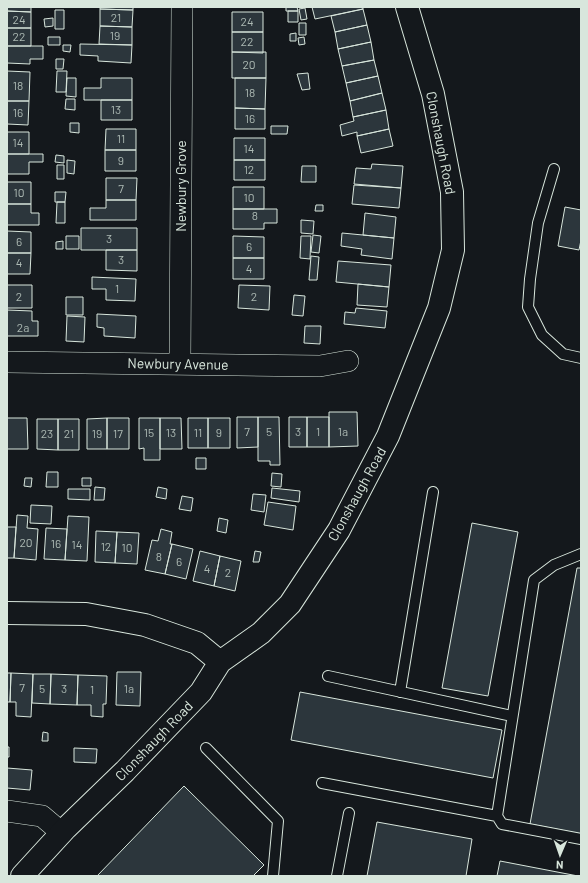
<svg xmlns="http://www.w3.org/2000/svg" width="588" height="883" viewBox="0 0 588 883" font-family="Barlow,sans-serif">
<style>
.building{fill:#2c363c;stroke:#d8e6dc}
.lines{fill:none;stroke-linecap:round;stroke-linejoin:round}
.service-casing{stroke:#d8e6dc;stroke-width:12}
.minor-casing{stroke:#d8e6dc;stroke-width:22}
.tertiary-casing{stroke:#d8e6dc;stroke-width:24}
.service{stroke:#14181c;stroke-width:10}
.minor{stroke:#14181c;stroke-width:21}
.tertiary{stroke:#14181c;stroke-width:22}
.labels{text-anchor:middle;stroke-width:3;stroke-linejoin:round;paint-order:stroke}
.number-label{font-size:12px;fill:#adbab4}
.street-label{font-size:14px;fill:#d8e6dc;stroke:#14181c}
</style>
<rect width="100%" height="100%" fill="#14181c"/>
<path class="building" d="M 7,7 L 31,7 L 31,12 L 7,11 Z
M 100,7 L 133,7 L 133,10 L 100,9 Z
M 286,7 L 297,7 L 298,11 L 286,11 Z
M 312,7 L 363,7 L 363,9 L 315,19 Z
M 305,8 L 307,19 L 301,20 L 299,9 Z
M 100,9 L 133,10 L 132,27 L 100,26 Z
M 363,9 L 367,25 L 335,32 L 331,16 Z
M 55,10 L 64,10 L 64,29 L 55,29 Z
M 7,11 L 31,12 L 31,28 L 7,28 Z
M 288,11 L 298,11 L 298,22 L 288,22 Z
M 232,12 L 263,12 L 263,32 L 232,32 Z
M 53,18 L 53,26 L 45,27 L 44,19 Z
M 299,23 L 306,23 L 306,35 L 299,35 Z
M 367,25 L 371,42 L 338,49 L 335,32 Z
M 100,26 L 132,27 L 132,45 L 99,44 Z
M 7,28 L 31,28 L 31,46 L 7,46 Z
M 232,32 L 263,32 L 263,53 L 232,52 Z
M 296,33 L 296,41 L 290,41 L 290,34 Z
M 48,37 L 60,37 L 60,45 L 48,45 Z
M 304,37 L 305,44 L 299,45 L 298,38 Z
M 371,42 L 374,60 L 342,66 L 338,49 Z
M 80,44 L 132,45 L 131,63 L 98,61 L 98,56 L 80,55 Z
M 63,45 L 71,45 L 70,52 L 63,51 Z
M 7,46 L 43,46 L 43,59 L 30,59 L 30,64 L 7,63 Z
M 232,52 L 266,52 L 266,78 L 232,78 Z
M 56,59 L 64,59 L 63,69 L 56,69 Z
M 374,60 L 378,76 L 346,83 L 342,66 Z
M 7,71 L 30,72 L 29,101 L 7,101 Z
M 57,71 L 67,71 L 66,92 L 56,92 Z
M 308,73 L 310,89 L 302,90 L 297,74 Z
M 378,76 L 382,93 L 350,101 L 346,83 Z
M 67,78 L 76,78 L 76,97 L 66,96 Z
M 101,78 L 132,78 L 132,100 L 84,100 L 84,88 L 101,88 Z
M 235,78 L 266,78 L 265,109 L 235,108 Z
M 382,93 L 386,110 L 353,117 L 350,101 Z
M 66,99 L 75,99 L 75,110 L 65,109 Z
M 101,100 L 132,100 L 132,120 L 101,120 Z
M 7,101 L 29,101 L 28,125 L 7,124 Z
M 235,108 L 265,109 L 265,129 L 235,129 Z
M 386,110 L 389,129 L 357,136 L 357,132 L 342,136 L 340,125 L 354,121 L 353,117 Z
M 70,123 L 79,123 L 79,133 L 70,132 Z
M 271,126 L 288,126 L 287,134 L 271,134 Z
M 106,129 L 136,129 L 136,150 L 105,150 Z
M 389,129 L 393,146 L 361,153 L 357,136 Z
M 7,132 L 29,132 L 29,154 L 7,154 Z
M 234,138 L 265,138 L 265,160 L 234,160 Z
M 105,150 L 136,150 L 136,171 L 105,171 Z
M 7,154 L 43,154 L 43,162 L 29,162 L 29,174 L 7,174 Z
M 56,155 L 64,156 L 64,163 L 55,162 Z
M 67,160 L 75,161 L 74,174 L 67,173 Z
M 234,160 L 265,160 L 265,180 L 234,180 Z
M 372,164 L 403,166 L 401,188 L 354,184 L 356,168 L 371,169 Z
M 57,165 L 64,165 L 64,179 L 57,179 Z
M 302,166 L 316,166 L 316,182 L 301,182 Z
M 106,178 L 137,178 L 136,200 L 106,200 Z
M 7,182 L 31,182 L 31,204 L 7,204 Z
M 354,185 L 401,188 L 399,208 L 352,204 Z
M 233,187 L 264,187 L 264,209 L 233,209 Z
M 55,192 L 66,192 L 65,202 L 55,202 Z
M 106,200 L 136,200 L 136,220 L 90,220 L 90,208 L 106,208 Z
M 57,202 L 65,202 L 65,223 L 56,223 Z
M 7,204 L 31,204 L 31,213 L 39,213 L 39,225 L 7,225 Z
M 316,205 L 323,205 L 323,211 L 315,211 Z
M 565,207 L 581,210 L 581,240 L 579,250 L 558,246 Z
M 233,209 L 277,209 L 277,223 L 264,223 L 264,229 L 233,229 Z
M 365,213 L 396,217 L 394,238 L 363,235 Z
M 301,220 L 314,221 L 313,234 L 301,233 Z
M 81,228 L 137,228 L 137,250 L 81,250 Z
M 7,231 L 31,232 L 31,253 L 7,253 Z
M 342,233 L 394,238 L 392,259 L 361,255 L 362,249 L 341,246 Z
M 313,235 L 321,236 L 319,253 L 311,252 Z
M 66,236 L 79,236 L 79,249 L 66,249 Z
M 233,236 L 264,237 L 264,258 L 233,258 Z
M 301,236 L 311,236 L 310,259 L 300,258 Z
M 63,241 L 63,249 L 56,249 L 56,242 Z
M 106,250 L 137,250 L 137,271 L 106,270 Z
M 7,253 L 31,253 L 30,274 L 7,274 Z
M 311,256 L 319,257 L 317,280 L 309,280 Z
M 233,258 L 264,258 L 264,279 L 233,279 Z
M 338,261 L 391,265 L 389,287 L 336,282 Z
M 92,277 L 136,279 L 135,301 L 106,300 L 106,289 L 92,289 Z
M 358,284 L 389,287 L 387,307 L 357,305 Z
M 7,285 L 32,285 L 32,308 L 7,308 Z
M 239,285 L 270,286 L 269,310 L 238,308 Z
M 294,295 L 305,296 L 303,316 L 292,315 Z
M 66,297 L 83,297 L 83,315 L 66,315 Z
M 356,308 L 387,311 L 385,328 L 344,324 L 345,312 L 355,313 Z
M 7,310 L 32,311 L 32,321 L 38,321 L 38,336 L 7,336 Z
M 97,314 L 136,316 L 135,338 L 104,336 L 104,328 L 97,327 Z
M 67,316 L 85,317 L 84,342 L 66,341 Z
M 305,326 L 321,326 L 320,344 L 304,343 Z
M 329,412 L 357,412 L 358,446 L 329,447 Z
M 237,417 L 258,417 L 258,447 L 237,448 Z
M 258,417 L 279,417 L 280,465 L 270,465 L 270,461 L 258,461 Z
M 289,417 L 307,417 L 307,447 L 289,447 Z
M 307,417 L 329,417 L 329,447 L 307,447 Z
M 7,418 L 27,418 L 28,449 L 7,449 Z
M 107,418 L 107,449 L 87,449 L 87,419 Z
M 107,418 L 129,418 L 129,449 L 107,449 Z
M 139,418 L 160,418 L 160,460 L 144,460 L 144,448 L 139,449 Z
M 160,418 L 181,418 L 182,449 L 160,449 Z
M 188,418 L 208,418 L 208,448 L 188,448 Z
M 208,418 L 230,418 L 230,448 L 208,448 Z
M 37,419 L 58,419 L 58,450 L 37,449 Z
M 58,419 L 79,419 L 79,450 L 58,450 Z
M 196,458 L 206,458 L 206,469 L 196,469 Z
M 47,472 L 58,472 L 58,487 L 46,487 Z
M 272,473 L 282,474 L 281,487 L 271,486 Z
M 25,478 L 32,478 L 31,487 L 24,486 Z
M 82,478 L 91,478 L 91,486 L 82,486 Z
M 95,487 L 105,488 L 104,500 L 94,500 Z
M 158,487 L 167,489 L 166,499 L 156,497 Z
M 272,488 L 300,491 L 299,502 L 271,498 Z
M 68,489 L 90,489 L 90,500 L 68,499 Z
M 253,494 L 266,495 L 264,512 L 251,510 Z
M 182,496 L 193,498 L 191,511 L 179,509 Z
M 268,502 L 296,506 L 293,530 L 264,525 Z
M 31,505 L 52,506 L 51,524 L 30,523 Z
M 17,515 L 28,516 L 27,528 L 38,529 L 36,560 L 14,558 Z
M 68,516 L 89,517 L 87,561 L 65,560 Z
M 219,518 L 228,520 L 226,533 L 217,531 Z
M 472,523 L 518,532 L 488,696 L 442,688 Z
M 7,527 L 16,527 L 14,558 L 7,558 Z
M 46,528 L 67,529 L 65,560 L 44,559 Z
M 161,529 L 172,532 L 170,544 L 172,544 L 165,574 L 145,570 L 152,540 L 158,541 Z
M 96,531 L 117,532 L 115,563 L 95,562 Z
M 117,532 L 139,533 L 137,564 L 115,563 Z
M 172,544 L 193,549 L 186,579 L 165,574 Z
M 200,551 L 220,556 L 214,586 L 193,581 Z
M 255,551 L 261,552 L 259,562 L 253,562 Z
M 220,556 L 241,561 L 235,591 L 214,586 Z
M 577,568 L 581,568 L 581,834 L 530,824 Z
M 117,672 L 141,672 L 140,706 L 116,705 Z
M 7,673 L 11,673 L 10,702 L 7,702 Z
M 11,673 L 33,674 L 31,717 L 16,716 L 16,702 L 10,702 Z
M 33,674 L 51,674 L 50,704 L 32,703 Z
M 51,674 L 78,675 L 77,705 L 50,704 Z
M 78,675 L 107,676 L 106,704 L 103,704 L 103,717 L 91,716 L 91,705 L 77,705 Z
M 300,692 L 502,730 L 493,778 L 291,740 Z
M 43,732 L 48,733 L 48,741 L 42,741 Z
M 7,747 L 9,747 L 9,757 L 7,757 Z
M 74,748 L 97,749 L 96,763 L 74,762 Z
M 7,768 L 32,770 L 30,790 L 7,788 Z
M 184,786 L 264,865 L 253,876 L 97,876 Z
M 377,822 L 472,839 L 466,876 L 367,876 Z
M 500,861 L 578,876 L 497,876 Z"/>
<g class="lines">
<g class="service-casing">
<path id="service" d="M 554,169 L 538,223 L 530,279 L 528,307 L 542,335 L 563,354 L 581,358
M 581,554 L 554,565 L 534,580 L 497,816 L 502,824 L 581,839
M 328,676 L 512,716
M 400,692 L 433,492
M 206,748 L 278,821 L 273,876
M 322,783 L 497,816
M 337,876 L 349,813"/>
</g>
<g class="minor-casing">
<path id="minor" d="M 7,362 L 320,366 L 348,361
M 180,364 L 182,7
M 7,811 L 42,816 L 62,833"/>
</g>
<g class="tertiary-casing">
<path id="tertiary" d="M 7,613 L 86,614 L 145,625 L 197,643 L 220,662
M 22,876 L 66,828 L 125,771 L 201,692 L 220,662 L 261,633 L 290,604 L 339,530 L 388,436 L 439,308 L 453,250 L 452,192 L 433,94 L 407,7"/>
</g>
<use href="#service" class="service"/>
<use href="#minor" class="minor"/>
<use href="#tertiary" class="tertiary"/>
</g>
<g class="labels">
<g class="number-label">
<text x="116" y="22">21</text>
<text x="19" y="24">24</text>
<text x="247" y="26">24</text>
<text x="115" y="40">19</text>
<text x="19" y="41">22</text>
<text x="247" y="46">22</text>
<text x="249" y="69">20</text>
<text x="18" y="90">18</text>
<text x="250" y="97">18</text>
<text x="116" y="114">13</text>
<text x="18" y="117">16</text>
<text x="250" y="123">16</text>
<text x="121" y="143">11</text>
<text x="18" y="147">14</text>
<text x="249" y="153">14</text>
<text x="121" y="165">9</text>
<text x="249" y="174">12</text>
<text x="121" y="193">7</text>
<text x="19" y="197">10</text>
<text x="249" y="202">10</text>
<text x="255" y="220">8</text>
<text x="109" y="243">3</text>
<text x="19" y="246">6</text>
<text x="249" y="251">6</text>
<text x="121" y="264">3</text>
<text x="19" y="267">4</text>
<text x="249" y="273">4</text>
<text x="117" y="293">1</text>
<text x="19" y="301">2</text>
<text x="254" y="301">2</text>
<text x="23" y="332">2a</text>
<text x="247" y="436">7</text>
<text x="269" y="436">5</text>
<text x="298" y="436">3</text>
<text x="318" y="436">1</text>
<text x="343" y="436">1a</text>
<text x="149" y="437">15</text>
<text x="171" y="437">13</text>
<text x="198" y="437">11</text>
<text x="219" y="437">9</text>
<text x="47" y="438">23</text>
<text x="69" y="438">21</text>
<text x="97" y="438">19</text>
<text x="118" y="438">17</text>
<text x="26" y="547">20</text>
<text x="56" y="548">16</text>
<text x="77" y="549">14</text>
<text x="106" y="551">12</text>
<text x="127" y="552">10</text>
<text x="159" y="561">8</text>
<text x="179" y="566">6</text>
<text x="207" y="573">4</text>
<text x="228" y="577">2</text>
<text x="22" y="692">7</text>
<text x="42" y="693">5</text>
<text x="64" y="693">3</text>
<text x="129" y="693">1a</text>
<text x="92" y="694">1</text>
</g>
<g class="street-label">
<text transform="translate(441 143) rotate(79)" y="5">Clonshaugh Road</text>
<text transform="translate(181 186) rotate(-90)" y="5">Newbury Grove</text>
<text transform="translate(178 364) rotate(1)" y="5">Newbury Avenue</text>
<text transform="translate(357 494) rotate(-61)" y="5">Clonshaugh Road</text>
<text transform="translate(154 741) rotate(-46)" y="5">Clonshaugh Road</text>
</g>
</g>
<rect width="588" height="883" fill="none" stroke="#d8e6dc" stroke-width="16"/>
<g transform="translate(560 855) rotate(182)" stroke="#14181c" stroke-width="3" paint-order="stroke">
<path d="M0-3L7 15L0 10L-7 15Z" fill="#d8e6dc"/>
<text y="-6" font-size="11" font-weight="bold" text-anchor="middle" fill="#d8e6dc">N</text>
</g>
</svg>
